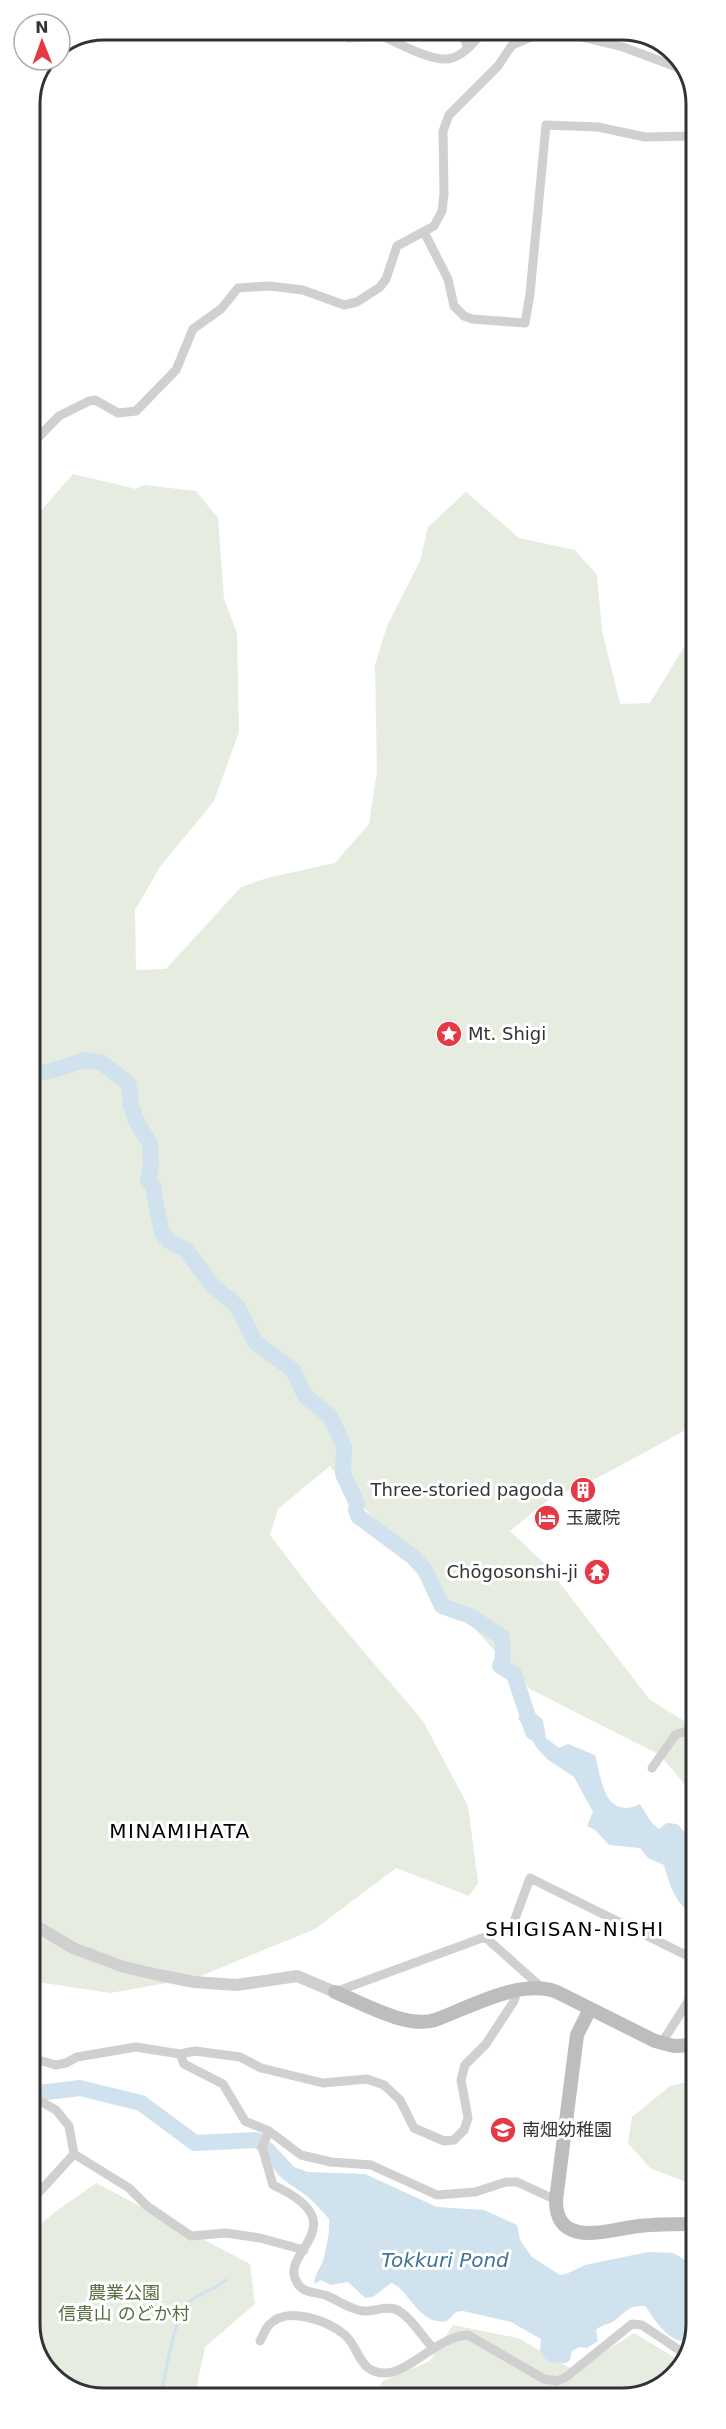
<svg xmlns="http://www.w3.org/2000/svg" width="726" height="2429" viewBox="0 0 726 2429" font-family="'DejaVu Sans','Noto Sans JP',sans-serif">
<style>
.green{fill:#e6ecdf}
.water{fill:#cfe2ee}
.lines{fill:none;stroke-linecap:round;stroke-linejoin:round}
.stream{stroke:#cfe2ee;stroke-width:3}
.river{stroke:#cfe2ee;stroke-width:16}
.minor{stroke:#d0d0d0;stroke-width:9}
.tertiary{stroke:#d0d0d0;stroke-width:12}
.secondary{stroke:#bdbdbd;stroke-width:14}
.labels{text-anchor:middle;stroke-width:6;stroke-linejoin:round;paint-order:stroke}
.poi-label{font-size:18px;fill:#333;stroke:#fff;text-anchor:start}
.park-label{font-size:18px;fill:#56703f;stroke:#fff}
.neighbourhood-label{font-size:20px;letter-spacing:1.5px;fill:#000;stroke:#fff}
.water-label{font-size:20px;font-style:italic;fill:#3f7597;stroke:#fff}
.rim{fill:none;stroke:#333;stroke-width:3}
</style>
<rect width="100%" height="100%" fill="#fff"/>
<path class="green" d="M 338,30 L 433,30 L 420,37 L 347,43 Z
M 73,474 L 136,489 L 144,485 L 196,491 L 218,518 L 224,599 L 237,633 L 239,732 L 214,801 L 160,867 L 135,910 L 136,970 L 166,969 L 241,887 L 267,878 L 335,863 L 369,824 L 377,772 L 375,665 L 387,626 L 420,561 L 428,527 L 466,492 L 519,538 L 575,550 L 597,575 L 602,631 L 620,704 L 650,703 L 684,647 L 695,646 L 695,1425 L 599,1477 L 548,1500 L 510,1531 L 545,1564 L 650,1700 L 686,1722 L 696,1722 L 696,1798 L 660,1755 L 530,1689 L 368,1512 L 330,1466 L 278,1509 L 270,1535 L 318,1598 L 423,1721 L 468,1806 L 478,1883 L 469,1896 L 396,1868 L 315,1929 L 196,1978 L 110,1993 L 31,1981 L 30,523 Z
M 696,2080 L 696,2186 L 650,2168 L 628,2143 L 632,2117 L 670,2086 Z
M 96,2183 L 250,2264 L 255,2304 L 205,2347 L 194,2399 L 100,2399 L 56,2381 L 32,2339 L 31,2232 L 55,2212 Z
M 453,2325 L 518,2338 L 575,2371 L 634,2333 L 682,2362 L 678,2373 L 636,2397 L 372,2398 L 383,2381 L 430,2361 Z"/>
<path class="water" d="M 532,1710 L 543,1720 L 546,1738 L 559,1748 L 568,1744 L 595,1755 C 600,1771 602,1808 626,1808 C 630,1808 636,1806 640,1804 L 651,1822 L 659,1829 L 667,1823 L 677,1824 C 683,1829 685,1837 696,1833 L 696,1911 C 677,1913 668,1879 664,1865 L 648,1858 L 640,1848 L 609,1845 L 595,1830 L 587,1826 L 593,1812 L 574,1777 L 547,1759 L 537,1748 L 518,1718 L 527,1711 Z
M 269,2143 L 272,2143 L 294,2167 L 308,2172 L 365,2174 L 437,2207 L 484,2210 L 517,2225 L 520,2240 L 532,2257 L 560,2275 L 566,2274 L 585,2265 L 648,2252 L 673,2253 L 696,2266 L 696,2324 L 689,2342 C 667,2342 657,2322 645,2306 C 627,2305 627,2312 614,2321 C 608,2325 602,2324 596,2330 L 598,2341 L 587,2348 L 579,2347 L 572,2351 L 570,2360 L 566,2363 L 548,2362 L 540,2352 L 541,2339 L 511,2322 L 463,2311 L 456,2312 L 447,2321 C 420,2327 408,2288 391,2283 L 373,2297 L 365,2298 L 348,2282 L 331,2285 L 321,2280 L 314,2284 C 315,2272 322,2267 324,2257 C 327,2244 330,2233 329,2219 C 323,2212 316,2204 309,2198 C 287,2180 274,2180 266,2149 Z"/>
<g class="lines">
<path class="stream" d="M 160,2399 C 165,2377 174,2314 190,2301 C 201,2292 215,2290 226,2280"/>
<path class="river" d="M 31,1075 L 54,1070 L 85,1060 L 102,1063 L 128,1083 L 131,1098 L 130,1102 L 137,1123 L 150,1143 L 151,1166 L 148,1181 L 154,1187 L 154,1194 L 162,1233 L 169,1241 L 186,1250 L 211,1284 L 237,1306 L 255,1342 L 293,1370 L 305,1396 L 330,1416 L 344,1447 L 343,1474 L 357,1504 L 356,1510 L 358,1516 L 413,1557 L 425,1570 L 442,1606 L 470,1616 L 502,1637 L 503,1657 L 500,1666 L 514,1674 L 533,1732
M 31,2094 L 80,2088 L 141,2103 L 195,2143 L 256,2140 L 262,2143"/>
<path class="minor" d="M 369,30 C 390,38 426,61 448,59 C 463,57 475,41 484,30
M 461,30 L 468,48
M 424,232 L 448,279 L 454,306 L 464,316 L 472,319 L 525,323 L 530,294 L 546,125 L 598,127 L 645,137 L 695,136
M 30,446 L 59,416 L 89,401 L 95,400 L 118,413 L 136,411 L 176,370 L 193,329 L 221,309 L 238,288 L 269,286 L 303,290 L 344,305 L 357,302 L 380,287 L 386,279 L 397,246 L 434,226 L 442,211 L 444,194 L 443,131 L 449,115 L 498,66 L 512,45 L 541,33 L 561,32 L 623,47 L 682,69
M 652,1768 L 676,1734 L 696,1729
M 485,1937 L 541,1987
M 335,1992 L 512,1927 L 530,1878 L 696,1960
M 661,2044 L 696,1989
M 180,2054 L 184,2064 L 223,2084 L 245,2121 L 269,2131 L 301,2155 L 331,2162 L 371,2165 L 437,2195 L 475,2192 L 506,2182 L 517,2182 L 556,2200
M 31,2058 L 56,2065 L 66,2063 L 77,2057 L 136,2047 L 180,2054 L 195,2051 L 240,2057 L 261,2068 L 323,2083 L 367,2079 L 384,2085 L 400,2100 L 414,2128 L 444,2141 L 454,2140 L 464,2130 L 468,2118 L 461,2080 L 465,2065 L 486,2044 L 514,2001 L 518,1989
M 31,2096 L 56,2110 L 69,2126 L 74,2154 L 129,2188 L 147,2206 L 191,2236 L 226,2233 L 260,2238 L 304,2250
M 269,2131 L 262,2147 L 273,2185 C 360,2225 277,2253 297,2282 C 298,2285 300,2287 303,2289 C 309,2293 318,2293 325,2295 C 338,2300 349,2309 363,2311 C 373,2312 385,2306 395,2309 C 410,2315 422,2337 433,2348
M 31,2201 L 74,2154
M 260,2341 C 263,2336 265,2329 269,2325 C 287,2305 328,2321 345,2335 C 361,2350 358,2373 386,2373 C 408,2373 439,2336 468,2335 L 544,2379 L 557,2381 L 566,2377 L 632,2324 L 642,2325 L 685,2354"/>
<path class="tertiary" d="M 31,1923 L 73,1948 L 124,1967 L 159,1975 L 194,1982 L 237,1985 L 297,1976 L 335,1992"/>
<path class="secondary" d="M 335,1992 C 362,2003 407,2029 435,2020 C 471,2007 520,1978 557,1992 L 655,2041 L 674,2046 L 696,2045
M 590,2009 L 577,2035 L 556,2200 C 556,2250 610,2229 639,2226 C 658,2224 677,2224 696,2224"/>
</g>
<defs>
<g id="sight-disc" transform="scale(1.35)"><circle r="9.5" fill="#e63946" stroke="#fff"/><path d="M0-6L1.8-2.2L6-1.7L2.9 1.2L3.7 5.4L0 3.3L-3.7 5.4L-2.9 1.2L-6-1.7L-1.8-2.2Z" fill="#fff"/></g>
<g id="building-disc" transform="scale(1.35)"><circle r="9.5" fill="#e63946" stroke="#fff"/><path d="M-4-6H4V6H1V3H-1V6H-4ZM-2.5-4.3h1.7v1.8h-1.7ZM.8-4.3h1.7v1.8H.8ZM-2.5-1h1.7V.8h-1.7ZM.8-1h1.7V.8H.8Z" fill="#fff"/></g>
<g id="hotel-disc" transform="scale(1.35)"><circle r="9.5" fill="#e63946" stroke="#fff"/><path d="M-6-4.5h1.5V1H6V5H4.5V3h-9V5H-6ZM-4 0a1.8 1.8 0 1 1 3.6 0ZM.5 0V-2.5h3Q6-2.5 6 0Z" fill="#fff"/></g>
<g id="temple-disc" transform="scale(1.35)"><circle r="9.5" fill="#e63946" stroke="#fff"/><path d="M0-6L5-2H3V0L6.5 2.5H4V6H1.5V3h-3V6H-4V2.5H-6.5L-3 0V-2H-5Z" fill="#fff"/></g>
<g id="school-disc" transform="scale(1.35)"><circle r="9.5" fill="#e63946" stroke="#fff"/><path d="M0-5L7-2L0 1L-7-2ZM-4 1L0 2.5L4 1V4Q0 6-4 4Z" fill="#fff"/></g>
</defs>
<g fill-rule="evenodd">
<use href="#sight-disc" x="449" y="1034"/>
<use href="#building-disc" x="583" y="1490"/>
<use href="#hotel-disc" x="547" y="1518"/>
<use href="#temple-disc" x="597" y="1572"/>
<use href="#school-disc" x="503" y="2130"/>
</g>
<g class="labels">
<g class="poi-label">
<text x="468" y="1040">Mt. Shigi</text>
<text x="564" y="1496" text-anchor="end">Three-storied pagoda</text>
<text x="566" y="1524">玉蔵院</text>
<text x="578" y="1578" text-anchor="end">Chōgosonshi-ji</text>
<text x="522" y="2136">南畑幼稚園</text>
</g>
<g class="park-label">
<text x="124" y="2299">農業公園<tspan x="124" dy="21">信貴山 のどか村</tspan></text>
</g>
<g class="neighbourhood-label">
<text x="180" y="1838">MINAMIHATA</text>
<text x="575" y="1936">SHIGISAN-NISHI</text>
</g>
<g class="water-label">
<text x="445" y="2267">Tokkuri Pond</text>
</g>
</g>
<path d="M0 0H726V2429H0ZM104 40H622A64 64 0 0 1 686 104V2324A64 64 0 0 1 622 2388H104A64 64 0 0 1 40 2324V104A64 64 0 0 1 104 40Z" fill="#fff" fill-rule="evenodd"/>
<path class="rim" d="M104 40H622A64 64 0 0 1 686 104V2324A64 64 0 0 1 622 2388H104A64 64 0 0 1 40 2324V104A64 64 0 0 1 104 40Z"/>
<g transform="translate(42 42) rotate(359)"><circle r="28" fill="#ffffff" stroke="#adadad" stroke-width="1.5"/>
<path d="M0-4.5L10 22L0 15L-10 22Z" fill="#e63946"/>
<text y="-9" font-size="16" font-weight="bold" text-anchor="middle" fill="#333333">N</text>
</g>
</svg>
